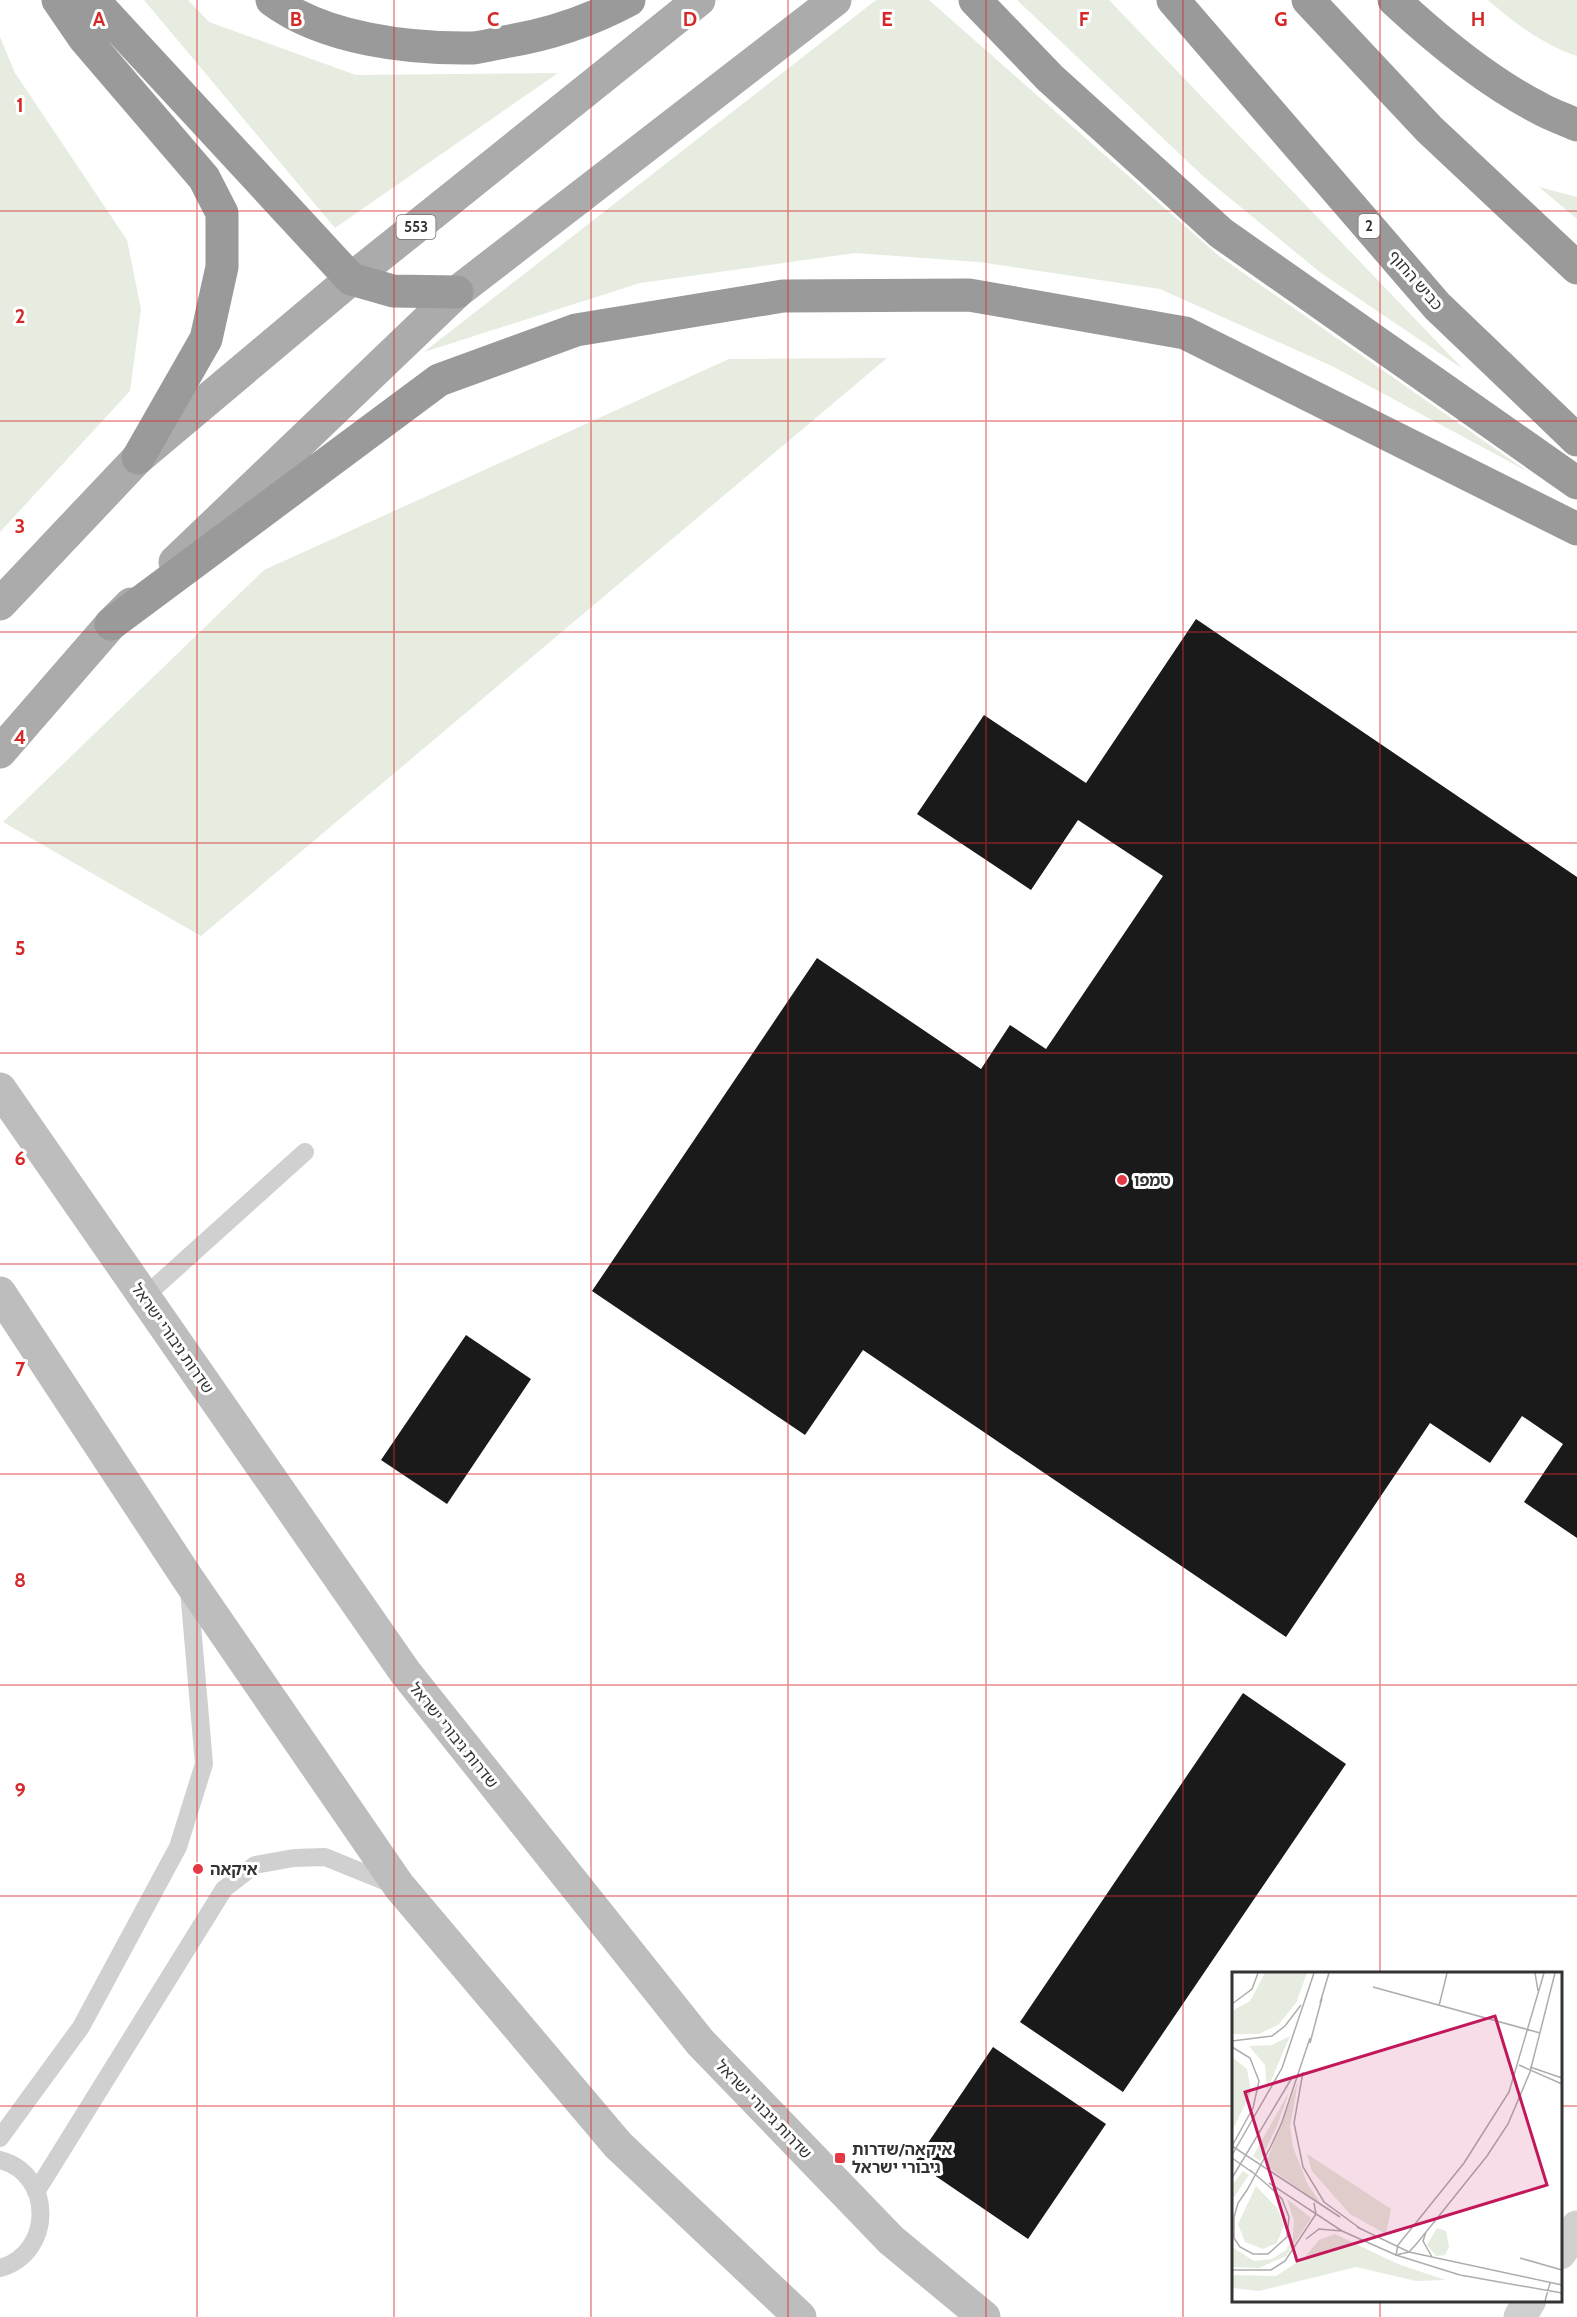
<svg xmlns="http://www.w3.org/2000/svg" width="1577" height="2317" viewBox="0 0 1577 2317" font-family="Cabin,'Noto Sans Hebrew',sans-serif">
<style>
.green{fill:#e6ecdf}
.building{fill:#1a1a1a}
.lines{fill:none;stroke-linecap:round;stroke-linejoin:round}
.lane{stroke:#d0d0d0;stroke-width:18}
.street{stroke:#d0d0d0;stroke-width:33}
.secondary{stroke:#bdbdbd;stroke-width:33}
.primary{stroke:#ababab;stroke-width:33}
.highway{stroke:#9a9a9a;stroke-width:33}
.grid{fill:none;stroke:#d62828;stroke-width:1.5;stroke-opacity:0.55}
.poi-dot{fill:#e63946;stroke:#fff;stroke-width:2}
.labels{text-anchor:middle;stroke-width:6;stroke-linejoin:round;paint-order:stroke}
.shield{fill:#fff;stroke:#707070;stroke-width:1.5}
.shield-label{font-size:15px;font-weight:bold;fill:#333}
.street-label{font-size:16px;fill:#333;stroke:#fff}
.poi-label{font-size:16px;font-weight:bold;fill:#333;stroke:#fff;text-anchor:start}
.inset-road{fill:none;stroke:#adadad;stroke-width:1.5}
.view{fill:#c2185b;fill-opacity:0.15;stroke:#c2185b;stroke-width:3}
.inset-edge{fill:none;stroke:#333;stroke-width:3}
.grid-label{font-size:20px;text-anchor:middle;font-weight:bold;fill:#d62828;stroke:#fff;stroke-width:6;stroke-linejoin:round;paint-order:stroke}
</style>
<rect width="100%" height="100%" fill="#fff"/>
<path class="green" d="M 144,0 L 188,0 L 209,22 L 356,75 L 558,73 L 335,228 Z
M 876,0 L 929,0 L 1219,256 L 1530,473 L 1334,367 L 1160,289 L 979,262 L 855,253 L 640,283 L 424,352 Z
M 1017,0 L 1109,0 L 1463,369 L 1321,273 L 1204,177 Z
M 1488,0 L 1577,0 L 1577,56 C 1545,46 1513,22 1488,0 Z
M 0,37 L 15,73 L 127,240 L 141,309 L 130,391 L 0,532 Z
M 1539,187 L 1577,197 L 1577,219 Z
M 887,358 L 201,936 L 3,822 L 264,570 L 729,359 Z"/>
<path class="building" d="M 1196,619 L 1577,877 L 1577,1538 L 1524,1502 L 1563,1444 L 1522,1416 L 1490,1463 L 1430,1423 L 1286,1637 L 863,1350 L 805,1435 L 592,1291 L 817,958 L 981,1069 L 1010,1025 L 1046,1049 L 1163,876 L 1078,820 L 1031,890 L 917,814 L 984,715 L 1086,783 Z
M 466,1335 L 531,1379 L 447,1504 L 381,1460 Z
M 1243,1693 L 1346,1764 L 1123,2092 L 1020,2022 Z
M 993,2047 L 1106,2124 L 1028,2239 L 915,2162 Z"/>
<g class="lines">
<path class="lane" d="M 144,1297 L 305,1152
M 0,2138 L 81,2027 L 178,1847 L 204,1764 L 189,1590
M 0,2160 C 54,2174 54,2253 0,2268
M 36,2192 L 224,1889 L 255,1865 L 294,1858 L 325,1857 L 394,1885"/>
<path class="street" d="M 1560,2253 L 1577,2227
M 1520,2317 L 1530,2300"/>
<path class="secondary" d="M 0,1089 L 405,1672 L 700,2042 L 891,2240 L 984,2317
M 0,1293 L 188,1579 L 399,1886 L 618,2145 L 800,2317"/>
<path class="primary" d="M 175,562 L 457,292 L 835,0
M 0,604 L 138,458 L 351,279 L 699,0
M 0,752 L 111,624 L 131,604"/>
<path class="highway" d="M 58,0 L 84,38 L 204,178 L 222,213 L 222,267 L 206,339 L 138,458
M 93,0 L 351,279 L 393,291 L 457,292
M 272,0 C 324,39 409,49 473,48 C 483,47 494,44 504,42 C 548,35 590,21 629,0
M 975,0 L 1050,78 L 1221,233 L 1577,483
M 1173,0 L 1437,306 L 1577,440
M 1308,0 L 1429,129 L 1577,268
M 1394,0 C 1437,40 1486,81 1539,108 C 1551,115 1564,119 1577,125
M 111,624 L 439,380 L 576,330 L 783,296 L 969,295 L 1185,333 L 1577,529"/>
</g>
<path class="grid" d="M 197,0 L 197,2317M 394,0 L 394,2317M 591,0 L 591,2317M 788,0 L 788,2317M 986,0 L 986,2317M 1183,0 L 1183,2317M 1380,0 L 1380,1974M 0,211 L 1577,211M 0,421 L 1577,421M 0,632 L 1577,632M 0,843 L 1577,843M 0,1053 L 1577,1053M 0,1264 L 1577,1264M 0,1474 L 1577,1474M 0,1685 L 1577,1685M 0,1896 L 1577,1896M 0,2106 L 1234,2106M 1560,2106 L 1577,2106M 1380,2300 L 1380,2317"/>
<g class="poi-dot">
<circle cx="1122" cy="1180" r="6"/>
<circle cx="198" cy="1869" r="6"/>
<rect x="834" y="2152" width="12" height="12" rx="3"/>
</g>
<g class="labels">
<g class="shield">
<rect x="1358.5" y="214" width="21" height="24" rx="4.5"/>
<rect x="396.5" y="215" width="39" height="24" rx="4.5"/>
</g>
<g class="shield-label">
<text x="1369" y="231">2</text>
<text x="416" y="232">553</text>
</g>
<g class="street-label">
<text transform="translate(1416 280) rotate(49)" y="6">כביש החוף</text>
<text transform="translate(173 1338) rotate(55)" y="6">שדרות גיבורי ישראל</text>
<text transform="translate(454 1735) rotate(51)" y="6">שדרות גיבורי ישראל</text>
<text transform="translate(764 2109) rotate(46)" y="6">שדרות גיבורי ישראל</text>
</g>
<g class="poi-label">
<text x="1134" y="1186">טמפו</text>
<text x="210" y="1875">איקאה</text>
<text x="852" y="2155">איקאה/שדרות<tspan x="852" dy="18">גיבורי ישראל</tspan></text>
</g>
</g>
<g transform="translate(1232 1972)">
<rect width="330" height="330" fill="#fff"/>
<path d="M 33,1 L 75,1 L 64,31 L 46,53 L 27,62 L 0,62 L 0,39 L 18,29 ZM 58,64 L 35,118 L 33,93 L 17,74 L 40,73 ZM 0,85 L 15,97 L 19,120 L 0,159 ZM 66,109 L 58,155 L 61,175 L 75,211 L 89,232 L 33,193 ZM 57,120 L 45,154 L 28,189 L 21,184 ZM 75,182 L 159,237 L 154,262 L 118,242 L 80,199 ZM 11,199 L 17,203 L 0,228 L 0,213 ZM 24,214 L 45,236 L 52,253 L 45,271 L 31,277 L 13,270 L 6,252 ZM 55,227 L 79,246 L 54,284 L 27,296 L 0,295 L 0,275 L 22,289 L 40,287 L 54,278 L 61,266 L 62,249 ZM 205,256 L 214,259 L 217,275 L 213,283 L 204,284 L 195,273 ZM 103,262 L 166,292 L 213,308 L 184,309 L 124,295 L 27,319 L 0,316 L 0,303 L 44,304 L 73,285 L 87,268 Z" fill="#e6ecdf"/>
<path class="inset-road" d="M 303,1 L 306,19M 312,1 L 277,120 L 232,191 L 166,273 L 164,283 L 177,280 L 186,270 L 255,184 L 276,152 L 298,100 L 323,1M 141,15 L 308,61M 88,31 L 97,1M 0,32 L 20,17 L 26,1M 207,34 L 215,1M 0,69 L 40,64 L 53,54 L 69,33M 78,71 L 90,26M 0,75 L 18,86 L 27,109 L 21,136 L 0,174M 287,93 L 330,112M 298,95 L 330,106M 71,100 L 62,151 L 71,195 L 92,230 L 129,257M 0,174 L 108,245M 0,183 L 50,96 L 82,1M 0,186 L 20,200M 18,198 L 32,210 L 40,217 L 50,227 L 57,245 L 55,265 L 36,282 L 21,282 L 8,275 L 2,266 L 2,245 L 6,231 L 15,218 L 39,174 L 50,150 L 78,66M 0,206 L 61,104M 37,211 L 110,259 L 164,283 L 228,303 L 330,321M 125,255 L 177,280 L 330,313M 194,260 L 191,269 L 200,285M 74,267 L 87,257 L 110,259M 288,286 L 330,298M 0,298 L 39,298 L 53,289 L 84,242 L 82,231M 313,329 L 318,311"/>
<path class="view" d="M 263,44 L 315,213 L 65,289 L 13,120 Z"/>
<rect width="330" height="330" class="inset-edge"/>
</g>
<g class="grid-label">
<text x="99" y="26">A</text>
<text x="296" y="26">B</text>
<text x="493" y="26">C</text>
<text x="690" y="26">D</text>
<text x="887" y="26">E</text>
<text x="1084" y="26">F</text>
<text x="1281" y="26">G</text>
<text x="1478" y="26">H</text>
<text x="20" y="112">1</text>
<text x="20" y="323">2</text>
<text x="20" y="533">3</text>
<text x="20" y="744">4</text>
<text x="20" y="955">5</text>
<text x="20" y="1165">6</text>
<text x="20" y="1376">7</text>
<text x="20" y="1587">8</text>
<text x="20" y="1797">9</text>
</g>
</svg>
